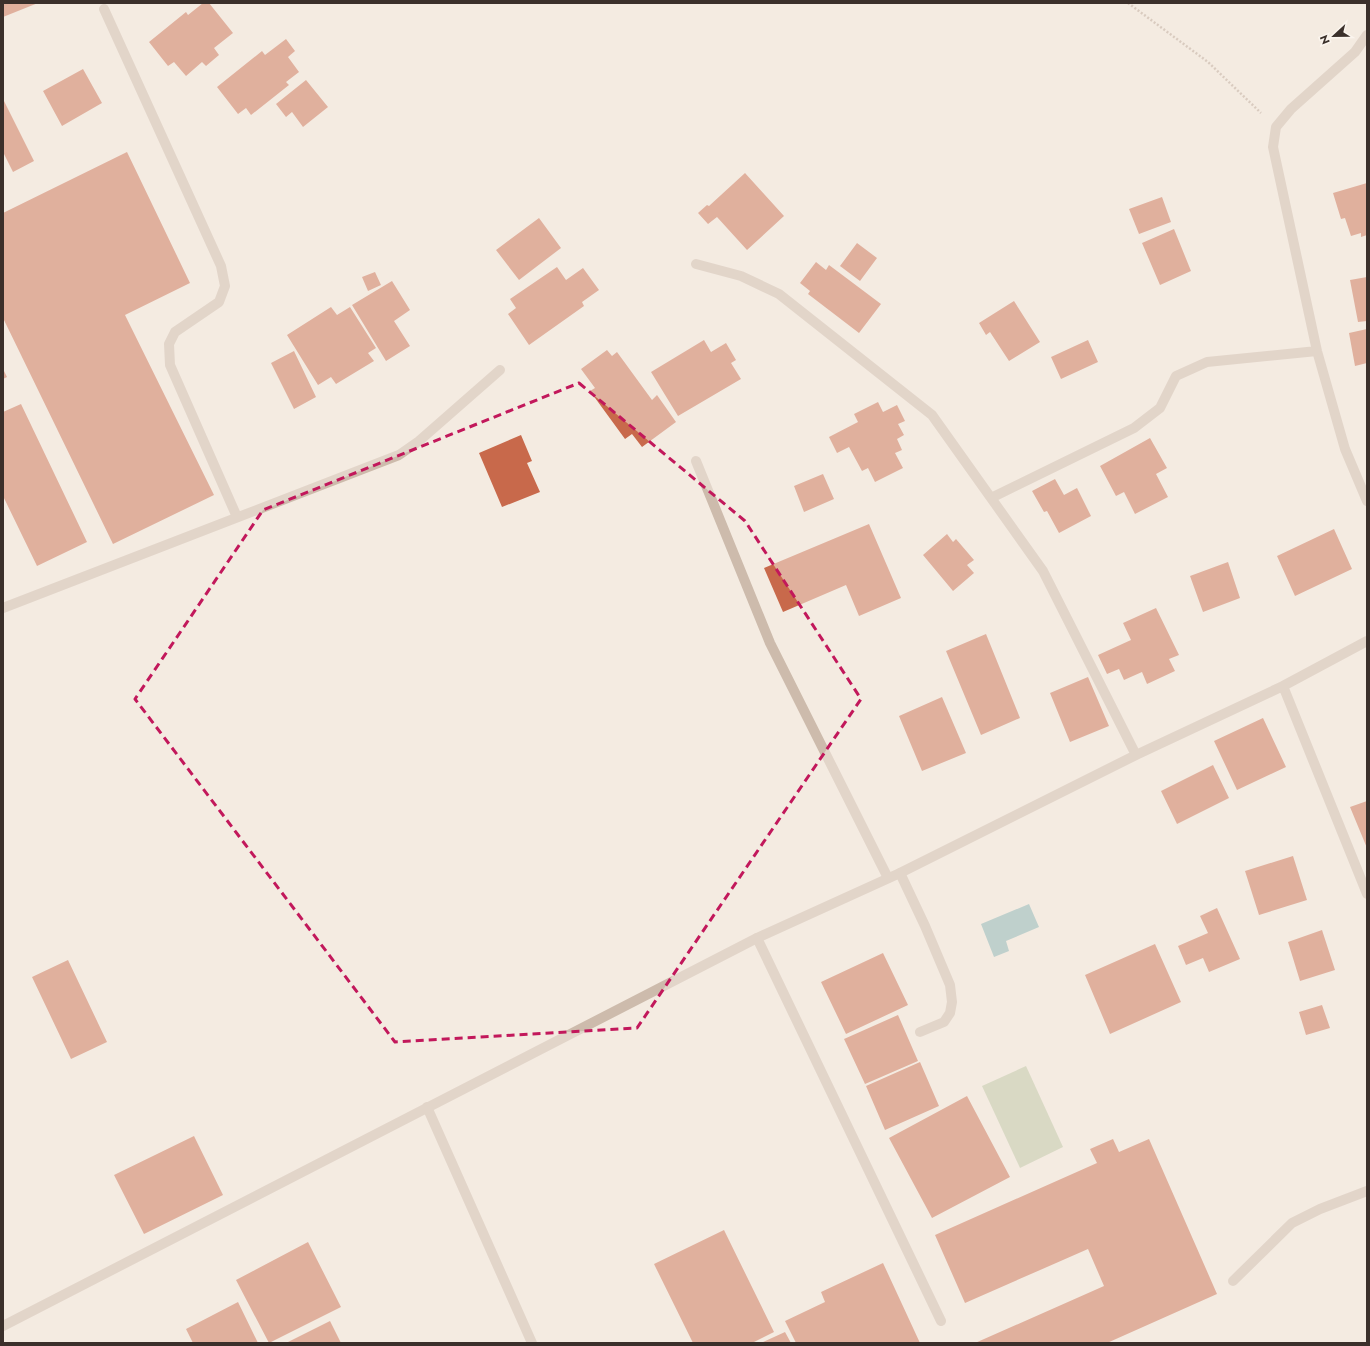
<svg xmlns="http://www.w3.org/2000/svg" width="1370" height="1346" viewBox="0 0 1370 1346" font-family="Jost,sans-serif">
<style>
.green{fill:#b8c4a0}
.water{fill:#7fb0b2}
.building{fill:#c8694b}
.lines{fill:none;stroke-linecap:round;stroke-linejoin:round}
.path{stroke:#b9a596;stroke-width:2.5;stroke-dasharray:2 2;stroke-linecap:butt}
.lane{stroke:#cdbbac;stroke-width:10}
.street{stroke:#cdbbac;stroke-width:10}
.marked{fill:none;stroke:#c2185b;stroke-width:3;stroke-dasharray:8 5;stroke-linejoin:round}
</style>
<rect width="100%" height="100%" fill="#f4ebe1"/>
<path class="green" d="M 1026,1066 L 1063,1147 L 1020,1168 L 982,1086 Z"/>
<path class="water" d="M 1029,904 L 1039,927 L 1006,941 L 1009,951 L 994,957 L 981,924 Z"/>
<path class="building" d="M 3,3 L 38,3 L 3,17 Z
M 203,3 L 209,3 L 233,33 L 214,48 L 219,55 L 206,66 L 202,62 L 186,76 L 174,62 L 168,66 L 149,42 L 186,12 L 188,15 Z
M 286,39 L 295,51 L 288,57 L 299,72 L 286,82 L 289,85 L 251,115 L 246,108 L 238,114 L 217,87 L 262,51 L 265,55 Z
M 83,69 L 102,103 L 62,126 L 43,91 Z
M 306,80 L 328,107 L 303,127 L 292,112 L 286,117 L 276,104 Z
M 3,99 L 34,161 L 13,172 L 3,152 Z
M 127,152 L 190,283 L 125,315 L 214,495 L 113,544 L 3,318 L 3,213 Z
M 745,173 L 784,216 L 747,250 L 717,217 L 708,224 L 698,213 L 707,205 L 709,206 Z
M 1367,183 L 1367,235 L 1361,237 L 1361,233 L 1351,236 L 1345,218 L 1341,219 L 1333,193 Z
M 1162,197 L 1171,222 L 1139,234 L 1129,209 Z
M 539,218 L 561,248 L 519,280 L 496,250 Z
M 1174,229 L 1191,271 L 1160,285 L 1142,243 Z
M 857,243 L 877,258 L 860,281 L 840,266 Z
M 816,262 L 826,270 L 829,265 L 881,304 L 859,333 L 808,294 L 810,291 L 800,283 Z
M 557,267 L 566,280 L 583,268 L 599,290 L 582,302 L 584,306 L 529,345 L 508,314 L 516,308 L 510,299 Z
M 375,272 L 381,285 L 368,291 L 362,277 Z
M 1367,277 L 1367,321 L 1358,322 L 1350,280 Z
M 392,281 L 410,310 L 394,321 L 410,346 L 386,361 L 352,305 Z
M 1014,301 L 1040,342 L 1009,361 L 990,332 L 986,335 L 979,323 Z
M 331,307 L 337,315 L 350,307 L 376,348 L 368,353 L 374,361 L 336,384 L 331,377 L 318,385 L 287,335 Z
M 1367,329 L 1367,363 L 1355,366 L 1349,333 Z
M 704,340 L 711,352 L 726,343 L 736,360 L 731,363 L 741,379 L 678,416 L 651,372 Z
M 1088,340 L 1098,362 L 1061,379 L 1051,357 Z
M 607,350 L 612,356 L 617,352 L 652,400 L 657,395 L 676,422 L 642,447 L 632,434 L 625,439 L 590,391 L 595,388 L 581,369 Z
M 294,351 L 316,397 L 294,409 L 271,363 Z
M 3,369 L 7,377 L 3,379 Z
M 878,402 L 883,412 L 897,405 L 905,421 L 898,424 L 904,435 L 897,439 L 902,450 L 895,453 L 903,468 L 875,482 L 868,468 L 862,471 L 849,447 L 837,453 L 829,437 L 858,422 L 854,414 Z
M 21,404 L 87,542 L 37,566 L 3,496 L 3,412 Z
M 521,435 L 532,461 L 527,463 L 540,492 L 502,507 L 479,453 Z
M 1150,438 L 1167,468 L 1156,474 L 1168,497 L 1135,514 L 1124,492 L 1116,496 L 1100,466 Z
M 823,474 L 834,499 L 804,512 L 794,486 Z
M 1055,479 L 1064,495 L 1077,488 L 1091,516 L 1059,533 L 1047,511 L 1044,512 L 1032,491 Z
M 869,524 L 901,598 L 859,616 L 846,585 L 783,612 L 764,568 Z
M 1334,529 L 1352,569 L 1295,596 L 1277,556 Z
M 947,534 L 953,542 L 956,539 L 974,560 L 967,565 L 974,573 L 953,591 L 923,555 Z
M 1228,562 L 1240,598 L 1203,612 L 1190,576 Z
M 1156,608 L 1179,655 L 1169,659 L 1175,671 L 1147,684 L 1142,672 L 1124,680 L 1119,669 L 1107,674 L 1098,655 L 1131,640 L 1123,623 Z
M 986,634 L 1020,718 L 981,735 L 946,651 Z
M 1088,677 L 1109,726 L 1070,742 L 1050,693 Z
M 942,697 L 966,753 L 922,771 L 899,716 Z
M 1263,718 L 1286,767 L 1237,790 L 1214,741 Z
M 1213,765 L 1229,798 L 1177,824 L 1161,791 Z
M 1367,801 L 1367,848 L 1350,807 Z
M 1293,856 L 1307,900 L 1259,915 L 1245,871 Z
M 1217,908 L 1240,959 L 1209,972 L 1203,958 L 1186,965 L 1178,946 L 1208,933 L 1200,916 Z
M 1322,930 L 1335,970 L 1300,981 L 1288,942 Z
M 1155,944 L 1181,1002 L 1110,1034 L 1085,975 Z
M 883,953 L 908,1005 L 846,1034 L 821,982 Z
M 68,960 L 107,1042 L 71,1059 L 32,977 Z
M 1322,1005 L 1330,1028 L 1306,1035 L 1299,1012 Z
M 898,1015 L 918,1061 L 865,1084 L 844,1039 Z
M 920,1062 L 939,1106 L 885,1130 L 866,1086 Z
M 967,1096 L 1010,1177 L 932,1218 L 889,1138 Z
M 194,1136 L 223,1195 L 144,1234 L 114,1175 Z
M 1113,1139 L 1119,1152 L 1149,1139 L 1217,1294 L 1107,1343 L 975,1343 L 1104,1286 L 1088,1249 L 965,1303 L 935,1235 L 1097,1163 L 1090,1149 Z
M 724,1230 L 774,1332 L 752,1343 L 693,1343 L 654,1264 Z
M 308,1242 L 341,1307 L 269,1343 L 236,1280 Z
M 883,1263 L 920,1343 L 796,1343 L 785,1321 L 825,1302 L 821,1292 Z
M 238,1302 L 258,1343 L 193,1343 L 186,1329 Z
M 330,1321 L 341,1343 L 286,1343 Z
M 785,1332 L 791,1343 L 761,1343 Z"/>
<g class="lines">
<path class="path" d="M 1128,3 L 1208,62 L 1261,113"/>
<path class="lane" d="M 104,9 L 221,266 L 225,286 L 219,302 L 175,332 L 169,344 L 170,365 L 237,517
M 696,461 L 770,643 L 888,878
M 900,873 L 925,926 L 950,985 L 952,1002 L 950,1013 L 944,1022 L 920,1032
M 757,938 L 941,1321
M 427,1107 L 532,1343
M 1233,1281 L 1292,1223 L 1320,1209 L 1367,1191"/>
<path class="street" d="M 1367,35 L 1355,52 L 1291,109 L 1276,127 L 1273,147 L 1317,351 L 1345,449 L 1367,501
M 696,264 L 741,276 L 779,294 L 932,415 L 1043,571 L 1136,755
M 991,498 L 1134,428 L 1160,408 L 1176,376 L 1207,362 L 1317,351
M 3,608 L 399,455 L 419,441 L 500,370
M 1283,686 L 1367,894
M 3,1326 L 757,938 L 900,873 L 1136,755 L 1283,686 L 1367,641"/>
</g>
<path d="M0 0H1370V1346H0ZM 579,383 L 745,521 L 861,699 L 637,1028 L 395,1042 L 135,699 L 263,510 Z" fill="#f4ebe1" fill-opacity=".55" fill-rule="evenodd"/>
<path class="marked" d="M 579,383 L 745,521 L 861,699 L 637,1028 L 395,1042 L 135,699 L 263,510 Z"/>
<rect width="1370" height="1346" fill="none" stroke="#3b302b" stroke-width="8"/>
<g transform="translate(1334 36) rotate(248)" stroke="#fbf5ee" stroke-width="3" paint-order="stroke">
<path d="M0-3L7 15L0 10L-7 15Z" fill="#3b302b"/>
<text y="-6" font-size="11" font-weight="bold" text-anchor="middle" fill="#3b302b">N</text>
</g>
</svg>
